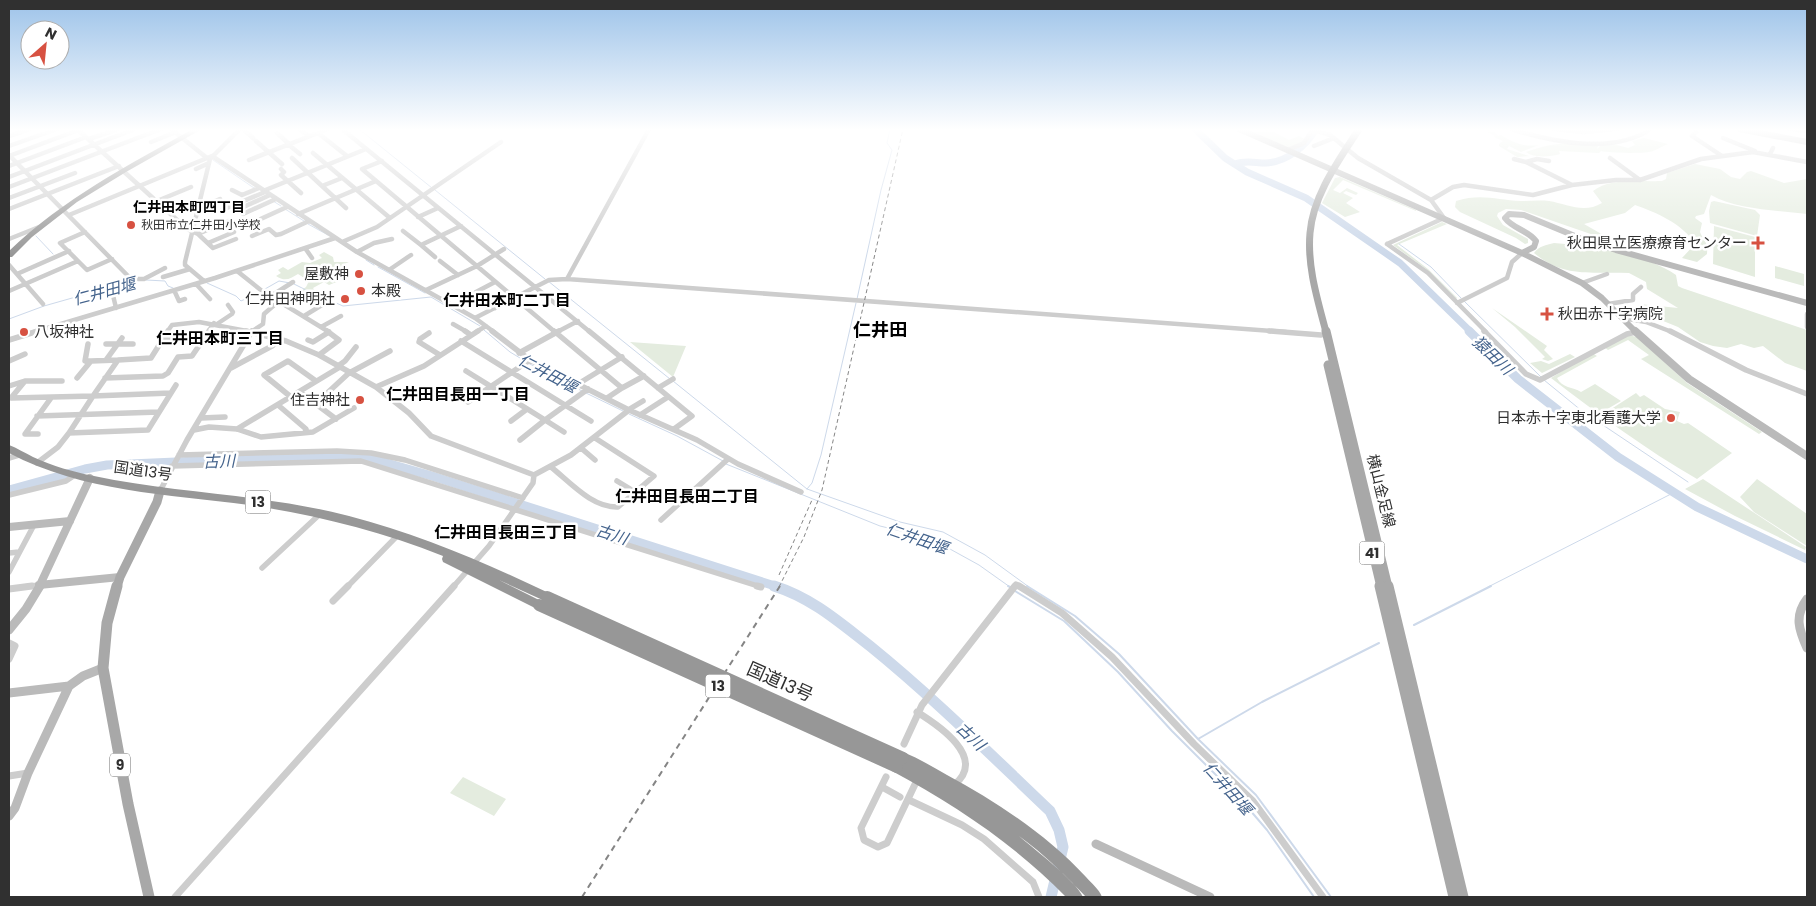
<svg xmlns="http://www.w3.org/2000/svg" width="1816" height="906" viewBox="0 0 1816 906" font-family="Poppins,'Noto Sans JP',sans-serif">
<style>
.green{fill:#e4ecdf}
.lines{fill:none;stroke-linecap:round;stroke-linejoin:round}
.stream-far1{stroke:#cdd9ea;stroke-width:1}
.stream{stroke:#cdd9ea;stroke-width:2}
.river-far2{stroke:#cdd9ea;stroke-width:7}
.river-far1{stroke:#cdd9ea;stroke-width:9}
.river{stroke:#cdd9ea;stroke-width:11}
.street-far2{stroke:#cdcdcd;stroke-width:4.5}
.street-far1{stroke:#cdcdcd;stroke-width:5.5}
.street{stroke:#cdcdcd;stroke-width:7}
.secondary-far2{stroke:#bababa;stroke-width:6}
.secondary-far1{stroke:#bababa;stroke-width:8}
.secondary{stroke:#bababa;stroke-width:9}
.primary-far2{stroke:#a8a8a8;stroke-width:7}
.primary-far1{stroke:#a8a8a8;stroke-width:9}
.primary{stroke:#a8a8a8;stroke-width:11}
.highway{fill:#979797;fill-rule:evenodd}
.rail-far1{stroke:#858585;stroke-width:1;stroke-dasharray:4 3;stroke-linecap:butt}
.rail{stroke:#858585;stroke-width:2;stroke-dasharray:6 5;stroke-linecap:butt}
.highway-bridge{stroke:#979797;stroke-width:12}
.poi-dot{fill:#d75141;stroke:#fff;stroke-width:2}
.labels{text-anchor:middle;stroke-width:5;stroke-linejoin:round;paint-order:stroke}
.far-poi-label{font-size:12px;fill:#303030;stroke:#fff;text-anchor:start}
.far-neighbourhood-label{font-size:14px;font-weight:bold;fill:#000;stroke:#fff}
.shield{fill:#fff;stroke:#6e6e6e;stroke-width:1}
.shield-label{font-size:14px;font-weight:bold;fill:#303030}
.poi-label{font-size:15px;fill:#303030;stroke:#fff;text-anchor:end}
.street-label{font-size:15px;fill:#303030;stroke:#fff}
.water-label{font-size:16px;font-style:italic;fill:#44638c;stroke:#fff}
.neighbourhood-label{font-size:16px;font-weight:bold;fill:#000;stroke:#fff}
.quarter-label{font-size:18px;font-weight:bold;fill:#000;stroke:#fff}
.near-street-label{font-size:18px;fill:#303030;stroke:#fff}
</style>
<rect width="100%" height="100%" fill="#fff"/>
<path class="green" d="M 1262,129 L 1268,129 L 1289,140 L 1299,136 L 1305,139 L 1298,146 L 1290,148 L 1252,133 Z
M 1470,129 L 1491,129 L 1498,136 L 1501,135 C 1514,143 1523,147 1539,145 L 1521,152 L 1509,146 L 1507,149 L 1529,156 L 1517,157 L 1499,146 L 1499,144 L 1503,141 L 1494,137 L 1495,136 L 1485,131 Z
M 1644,138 L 1668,144 C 1662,146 1659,149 1653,151 C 1646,154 1609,153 1601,151 L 1599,153 L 1559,151 L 1560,154 C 1550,157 1533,158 1526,152 C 1555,141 1568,143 1598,146 L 1597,149 L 1601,145 L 1613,144 L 1628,148 L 1635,145 L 1632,141 Z
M 1695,164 L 1720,169 L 1731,177 L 1740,179 L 1747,172 L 1751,171 L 1784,183 L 1807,179 L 1807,214 C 1777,210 1737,210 1711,195 L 1704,214 L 1696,216 L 1695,218 L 1702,223 L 1700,232 C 1704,242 1708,241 1707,254 L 1697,262 L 1682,258 L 1695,244 C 1682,223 1657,213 1635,205 L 1625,213 L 1584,224 L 1612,240 L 1611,241 L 1521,210 L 1506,209 L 1498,213 L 1497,216 L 1503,225 L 1528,239 L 1528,243 L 1525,244 L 1516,238 L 1460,212 L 1455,207 L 1456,201 C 1481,193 1497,200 1521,201 C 1530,201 1540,200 1549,201 C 1567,204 1584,214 1602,203 L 1593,191 C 1610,177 1642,182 1662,181 L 1666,179 L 1667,173 Z
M 1340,177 L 1416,210 L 1416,211 L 1343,180 L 1333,190 L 1340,193 L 1347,188 L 1358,193 L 1356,195 L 1346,191 L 1343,193 L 1353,198 L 1346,203 L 1360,212 L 1345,217 L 1322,203 L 1335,178 Z
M 1714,201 L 1755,210 L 1760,215 L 1757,236 L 1710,223 L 1709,211 L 1711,202 Z
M 1442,222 L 1447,224 L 1397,245 L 1428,269 L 1457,298 L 1456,299 L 1426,269 L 1393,245 Z
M 1714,226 L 1755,237 L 1755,277 L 1713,264 Z
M 1554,243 C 1590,246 1646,254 1676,275 L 1678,286 L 1682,288 L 1807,330 L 1807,371 L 1785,363 L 1763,346 L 1754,348 L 1741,344 L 1727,348 L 1713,346 L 1700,342 L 1678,327 L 1646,314 L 1639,309 L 1639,304 L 1678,308 L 1647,289 L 1646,282 L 1629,273 C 1593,271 1565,279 1534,253 C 1539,246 1546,245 1554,243 Z
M 324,252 L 333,257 L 334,262 L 349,262 L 344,264 L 346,269 L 342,271 L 343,273 L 336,278 L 339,281 L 329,285 L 324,282 L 313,288 L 315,291 L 306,296 L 298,293 L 306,287 L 309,281 L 298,274 C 290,279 285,282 276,276 L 281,273 L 278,270 L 283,267 L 288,270 L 302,262 L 310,263 L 322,258 L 319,255 Z
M 1775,266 L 1804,274 L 1804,286 L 1775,278 Z
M 1492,308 L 1547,346 L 1544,350 L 1553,359 L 1548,361 L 1542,359 L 1545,357 L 1515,327 Z
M 1628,335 L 1637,337 L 1687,383 L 1762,432 L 1759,434 L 1641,359 L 1649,355 L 1628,340 L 1608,350 L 1604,347 Z
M 630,342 L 686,346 L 673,377 Z
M 1592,353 L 1597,356 L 1557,378 C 1562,388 1573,387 1581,392 L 1595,384 L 1621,401 L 1604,411 L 1605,413 L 1636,393 L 1640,397 L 1644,395 L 1665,409 L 1680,412 L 1677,421 L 1684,424 L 1688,423 L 1732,453 L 1697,479 C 1645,449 1598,414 1551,378 Z
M 1570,354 L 1575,357 L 1542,373 L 1530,363 L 1541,361 L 1549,364 Z
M 1703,479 L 1806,547 L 1805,550 L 1735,516 L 1685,489 Z
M 1757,479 L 1807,514 L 1807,546 L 1754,512 L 1740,497 Z
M 463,777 L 506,799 L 494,816 L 450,793 Z"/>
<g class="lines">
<path class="stream-far1" d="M 359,129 L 432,188
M 213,160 L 254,188
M 435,190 L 545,279
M 273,201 L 281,206
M 285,209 L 304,221
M 308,224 L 328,235
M 36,236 L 53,254
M 1399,244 L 1431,267 L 1461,298
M 366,260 L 374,265
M 378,267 L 425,293
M 146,280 L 165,281 L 168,286 L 173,288
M 548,281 L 670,379
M 207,283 L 236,296 L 241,301 L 260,292
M 294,284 L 316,295
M 265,289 L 279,281 L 290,283
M 320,296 L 343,306 L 431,297 L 480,326
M 857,299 L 881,190 L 892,150 L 887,143 L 890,129
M 1464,301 L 1541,377
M 9,319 L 44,306 L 132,281
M 484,330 L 510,352 L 525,361
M 528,363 L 582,391
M 1544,380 L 1582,411 L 1688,482
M 673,381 L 807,489 L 900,522 L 943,532 L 985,555 L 1029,587
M 586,393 L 623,411
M 629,414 L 677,436 L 723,461
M 726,464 L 880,526 L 930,538 L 979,565 L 1010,587
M 807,489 L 812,483 L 821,455 L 856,303
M 1488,587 L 1673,493"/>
<path class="stream" d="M 1008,586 L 1010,587
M 1027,586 L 1075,616 L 1119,654 L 1198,739 L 1256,795 L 1331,897
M 1015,591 L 1064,621 L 1118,672 L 1172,731 L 1243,802 L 1267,830 L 1314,897
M 1414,625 L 1491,586
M 1198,739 L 1262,702 L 1379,643"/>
<path class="river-far2" d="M 1195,129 L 1225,158 L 1247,172 L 1306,198 L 1400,263 L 1471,332
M 1235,164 C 1246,160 1255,163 1266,163 C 1287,162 1306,146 1316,129"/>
<path class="river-far1" d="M 1469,331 L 1518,379 L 1618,457 L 1697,507 L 1807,559
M 9,490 L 85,469 L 107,465 L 312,456 L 357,457 L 376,460 L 432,476 L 778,587"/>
<path class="river" d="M 774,586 C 812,598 839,622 870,646 C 933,697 991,755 1050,811 L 1059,830 L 1063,847 L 1051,897"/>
<path class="street-far2" d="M 77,129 L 187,229 L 198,234 L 213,248 L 236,239
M 171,129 L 207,158
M 243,129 L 253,138
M 299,129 L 309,136
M 342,129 L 590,332
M 1312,129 L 1330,135 L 1358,158 L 1431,200 L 1444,218 L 1387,244
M 1511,129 C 1553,142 1612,155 1651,129
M 1553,129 L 1584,132 L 1617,129
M 1790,129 L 1807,131
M 1696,132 L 1692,136 L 1722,156
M 277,133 L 289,144
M 318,133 L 347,156
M 9,136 L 30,129
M 1723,138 L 1755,151
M 89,139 L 118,129
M 256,141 L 282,164
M 151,142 L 176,132
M 289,145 L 300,154
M 9,146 L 57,129
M 1314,146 L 1334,138
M 1288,150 L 1304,143 L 1313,129
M 313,153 L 390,218
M 1770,154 L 1773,148
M 9,155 L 131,279 L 144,279 L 165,268
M 9,156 L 81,129
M 292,158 L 322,186 L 342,178
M 1610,158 L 1640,180
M 1514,159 L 1526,162 L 1572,185
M 249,160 L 328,129
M 382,161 L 362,169 L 555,332
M 1526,162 L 1537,159 L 1549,161
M 9,166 L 86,137
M 196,169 L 209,163
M 281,169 L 284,172 L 281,175 L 301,193
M 9,177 L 135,129
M 322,186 L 346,208
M 9,187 L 161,129
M 232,190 L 242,195 L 259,188
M 263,191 L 366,149
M 9,198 L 75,173
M 1431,200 L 1453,187 L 1464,185 L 1533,195 L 1572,185 L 1616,180 L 1640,180 L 1701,159 L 1753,152 L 1807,162
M 157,201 L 191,187
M 199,208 L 220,199
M 9,209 L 119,166
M 239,209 L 270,195
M 222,210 L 265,192
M 243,214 L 276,199
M 298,214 L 376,181
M 69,215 L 212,156 L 357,252 L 475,318 L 494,332
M 418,217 L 438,208
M 243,227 L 287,207
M 403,231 L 421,245 L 461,226
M 198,234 L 228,221
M 252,236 L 269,229 L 276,235 L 281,234 L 309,221
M 9,239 L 39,227
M 342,242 L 377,227 L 501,142
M 208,243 L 234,232
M 1387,244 L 1428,273 L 1486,332
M 421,245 L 435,257
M 305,248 L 312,258
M 357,252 L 374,243 L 392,239
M 78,261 L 60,243 L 85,232
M 440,261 L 458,275
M 9,265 L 43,304
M 389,270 L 411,255
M 237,271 L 262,291 L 329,332
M 17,274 L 69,251
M 163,277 L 190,269
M 567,279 L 649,129
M 204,281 L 185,265 L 185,262 L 210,159 L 240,129
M 495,282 L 476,292 L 495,308
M 1582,283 L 1607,274
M 196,284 L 210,299
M 174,290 L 179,301 L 185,299
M 426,290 L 477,266 L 504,249
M 9,291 L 78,261 L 87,270 L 112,259
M 112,291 L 116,308
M 271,296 L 293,282
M 1457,303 L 1507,278 L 1512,262 L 1522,253
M 1608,304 L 1633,300 L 1633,294 L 1641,287
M 1807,314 L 1807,327
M 304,316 L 322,305
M 475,318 L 549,280 L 567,279 L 1286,332
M 1622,318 L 1646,322 L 1672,332
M 217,324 L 232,314 L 233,312 L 228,305
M 453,324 L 467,332
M 321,327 L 341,316
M 34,332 L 215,278 L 335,238
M 167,332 L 172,325 L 199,322 L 252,332
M 208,332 L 214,323
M 251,332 L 263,324 L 264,314 L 279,301
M 476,332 L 486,326
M 557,332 L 578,321"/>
<path class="street-far1" d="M 246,331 L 286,341 L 319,355
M 327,331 L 339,340 L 319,355 L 376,387 L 409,413 L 431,436 L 534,475 L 571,455 L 629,410
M 465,331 L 471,335
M 492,331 L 530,360 L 629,410 L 697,440 L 738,464 L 801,492
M 554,331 L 622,388 L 644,376
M 589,331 L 692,416 L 674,429
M 1269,331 L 1321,335
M 1484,331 L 1526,374 L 1540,380 L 1627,334 L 1636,332
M 1670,331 L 1746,370 L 1807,394
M 429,333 L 420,339 L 419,342 L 440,355
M 9,340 L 38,331
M 163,340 L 204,339
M 308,340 L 313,342 L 329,332
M 461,341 L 591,421
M 88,344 L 85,361 L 91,361
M 106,344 L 133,344
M 519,353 L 559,331
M 106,360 L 122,338
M 118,360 L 151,358 L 168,331
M 9,361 L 25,354
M 338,366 L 345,361 L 356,347
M 231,368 L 272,346 L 281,339
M 466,371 L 545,420 L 588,389
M 351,372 L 390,351
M 105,378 L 163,376 L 168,373 L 178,357 L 192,356 L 209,331
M 25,381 L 62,381
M 578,384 L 622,357
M 9,386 L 25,381 L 11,398 L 93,396 L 118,360 L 91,361 L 77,378
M 376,387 L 424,366 L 478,331
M 658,388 L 673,379
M 300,392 L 336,419
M 171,393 L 148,430 L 69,433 L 93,396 Z
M 171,393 L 176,385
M 324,396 L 350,372
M 291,397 L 264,375 L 288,361 L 316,381
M 607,398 L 622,388
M 468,402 L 530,360
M 278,405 L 306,429 L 305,433
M 628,410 L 643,401
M 640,415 L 668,397
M 37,416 L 159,412
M 201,418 L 225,417
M 511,421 L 527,409
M 237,429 L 340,367
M 194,430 L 209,427 L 237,429 L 261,437 L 313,432 L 354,408
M 38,434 L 25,434 L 51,398
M 520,440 L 545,420 L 564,432
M 581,448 L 595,460
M 179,455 L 337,451 L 371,453 L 405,460 L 523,498
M 9,458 L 19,455
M 37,463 L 58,447 L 69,433
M 172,466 L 361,461 L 761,587
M 551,467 C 570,482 592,508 618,507 L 654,476 L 595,438
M 617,481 L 635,492
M 160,491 L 187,440 L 252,331
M 9,495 L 66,481 L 75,475
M 661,520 L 728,459
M 9,553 L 19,552
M 262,568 L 320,514
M 9,572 L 34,525
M 23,587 L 39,585
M 347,587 L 398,535
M 453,587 L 489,546 L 533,483 L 534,475
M 1014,587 L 1016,584 L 1021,587"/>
<path class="street" d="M 757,586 L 761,587
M 1019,586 L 1062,613 L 1112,657 L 1194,744 L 1253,801 L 1323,897
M 9,589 L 32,586
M 333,601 L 348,586
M 9,643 L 15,646 L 9,659
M 917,712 C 938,725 988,758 954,785
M 904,744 L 922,705 L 1015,586
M 9,776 L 28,773
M 886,777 L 861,828 L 864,840 L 878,847 L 887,843 L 918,778
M 882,787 L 900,797
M 911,801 L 962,825 L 984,839 L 1033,882 L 1039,897
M 175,897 L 454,586"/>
<path class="secondary-far2" d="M 1239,129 L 1522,253 L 1582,283 L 1602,298 L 1636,332
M 1739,129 L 1807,142
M 1522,253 L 1534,247 L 1536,241 C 1528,230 1513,229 1505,218 L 1509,214 L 1524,215 L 1587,241 L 1616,250 L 1807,303"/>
<path class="secondary-far1" d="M 1635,331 L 1689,379 L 1807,456
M 9,527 L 70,521
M 39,585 L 120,577
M 39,587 L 90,478"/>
<path class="secondary" d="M 1807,599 C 1794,616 1799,630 1807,648
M 9,630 L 26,609 L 40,586
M 9,693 L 69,686
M 9,816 L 15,808 L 28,773 L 69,686 L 83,676 L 103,668
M 1096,844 L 1210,897"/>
<path class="primary-far2" d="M 1326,332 C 1318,301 1307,267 1310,233 C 1313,195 1339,160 1359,129"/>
<path class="primary-far1" d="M 1326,331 L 1388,587
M 1328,365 L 1381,587
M 117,587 L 120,577 L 157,502 L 160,491"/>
<path class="primary" d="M 117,586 L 107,623 L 103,668 L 128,804 L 149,897
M 1380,586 L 1454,897
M 1388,586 L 1463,897"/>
<path class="highway" d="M 193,129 L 202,129 L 126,172 L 77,202 L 32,237 L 12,257 L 9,257 L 9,251 C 63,199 128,165 193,129 Z
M 9,445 C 17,448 25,453 33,457 C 53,466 73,472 94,476 C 179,494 266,494 349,516 C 419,534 486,563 551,594 L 553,597 L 551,600 L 547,602 L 499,580 L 543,602 L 545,605 L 543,608 L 539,610 L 443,562 L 442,559 L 443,556 C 380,531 316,515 249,505 C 167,494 83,492 9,453 Z
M 903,752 C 918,758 933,767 947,775 C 997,802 1047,835 1086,877 C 1091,883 1099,889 1102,897 L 1086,897 C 1065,875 1044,854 1019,836 C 1034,849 1076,881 1083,897 L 1066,897 C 1015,845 957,806 892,771 L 891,767 L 892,763 L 898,761 L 897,758 L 899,754 Z"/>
<path class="rail-far1" d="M 779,575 L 812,500
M 779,587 L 804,537 L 822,490 L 903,129"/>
<path class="rail" d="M 582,897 L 780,586"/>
<path class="highway-bridge" d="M 547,597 L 903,758
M 539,605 L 897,767"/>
</g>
<linearGradient id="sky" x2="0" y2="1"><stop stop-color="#9dc3e9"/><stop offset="0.51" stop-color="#fff"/><stop offset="1" stop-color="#fff" stop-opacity="0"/></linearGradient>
<rect width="1816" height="255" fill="url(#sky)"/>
<g class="poi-dot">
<circle cx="131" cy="225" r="5"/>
<path d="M1755.5 235.5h5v5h5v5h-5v5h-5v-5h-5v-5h5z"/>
<circle cx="359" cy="274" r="5"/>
<circle cx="361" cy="291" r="5"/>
<circle cx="345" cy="299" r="5"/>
<path d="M1544.5 306.5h5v5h5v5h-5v5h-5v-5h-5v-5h5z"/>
<circle cx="24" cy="332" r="5"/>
<circle cx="360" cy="400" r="5"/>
<circle cx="1671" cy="418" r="5"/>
</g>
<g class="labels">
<g class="far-poi-label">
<text x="141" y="229">秋田市立仁井田小学校</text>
</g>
<g class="far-neighbourhood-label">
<text x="189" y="212">仁井田本町四丁目</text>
</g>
<g class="shield">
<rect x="245.5" y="490.5" width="25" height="23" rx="4"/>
<rect x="1359.5" y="541.5" width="25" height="23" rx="4"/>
<rect x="705.5" y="674.5" width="25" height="23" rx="4"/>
<rect x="110" y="753.5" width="20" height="23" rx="4"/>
</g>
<g class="shield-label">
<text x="258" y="507">13</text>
<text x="1372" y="558">41</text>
<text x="718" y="691">13</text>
<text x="120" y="770">9</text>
</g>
<g class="poi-label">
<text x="1747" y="248">秋田県立医療療育センター</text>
<text x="349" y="279">屋敷神</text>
<text x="371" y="296" text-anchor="start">本殿</text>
<text x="335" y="304">仁井田神明社</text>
<text x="1558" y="319" text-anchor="start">秋田赤十字病院</text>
<text x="34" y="337" text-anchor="start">八坂神社</text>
<text x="350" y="405">住吉神社</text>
<text x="1661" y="423">日本赤十字東北看護大学</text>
</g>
<g class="street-label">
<text transform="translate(143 471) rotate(8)" y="5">国道13号</text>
<text transform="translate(1381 491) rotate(76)" y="5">横山金足線</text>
</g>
<g class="water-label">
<text transform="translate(104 291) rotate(-15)" y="6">仁井田堰</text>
<text transform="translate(1493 355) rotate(44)" y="6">猿田川</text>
<text transform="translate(548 373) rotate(28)" y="6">仁井田堰</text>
<text transform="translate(219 461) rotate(-2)" y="6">古川</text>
<text transform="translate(612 534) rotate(18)" y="6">古川</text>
<text transform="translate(917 538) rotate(19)" y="6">仁井田堰</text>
<text transform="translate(971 736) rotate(43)" y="6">古川</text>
<text transform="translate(1228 788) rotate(48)" y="6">仁井田堰</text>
</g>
<g class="neighbourhood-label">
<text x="507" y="306">仁井田本町二丁目</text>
<text x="220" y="344">仁井田本町三丁目</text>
<text x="458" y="400">仁井田目長田一丁目</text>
<text x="687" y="502">仁井田目長田二丁目</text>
<text x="506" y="538">仁井田目長田三丁目</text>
</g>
<g class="quarter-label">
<text x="880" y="336">仁井田</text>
</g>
<g class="near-street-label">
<text transform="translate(780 682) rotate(24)" y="6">国道13号</text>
</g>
</g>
<rect width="1816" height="906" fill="none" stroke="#303030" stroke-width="20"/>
<g transform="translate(45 45) rotate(27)"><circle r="24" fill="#ffffff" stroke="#acacac"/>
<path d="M0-4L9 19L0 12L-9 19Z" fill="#d75141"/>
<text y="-8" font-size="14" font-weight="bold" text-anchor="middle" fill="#303030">N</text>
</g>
</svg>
